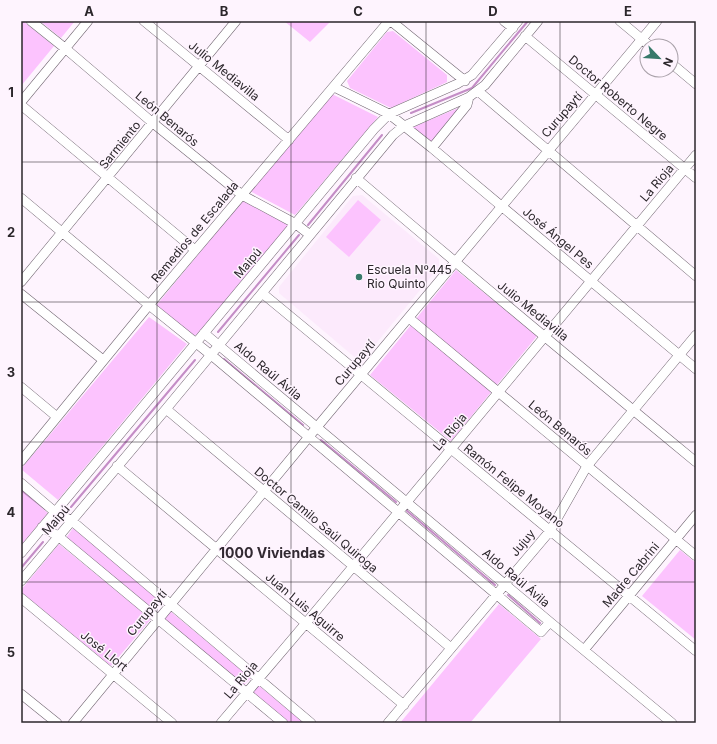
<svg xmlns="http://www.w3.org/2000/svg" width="717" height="744" viewBox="0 0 717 744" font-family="Inter,sans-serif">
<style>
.built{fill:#fceafc}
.green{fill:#fcc3fe}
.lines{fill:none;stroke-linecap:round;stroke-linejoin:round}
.stream{stroke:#c48dc6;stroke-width:2}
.minor-casing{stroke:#726772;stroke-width:10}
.minor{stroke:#fff;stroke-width:9}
.grid{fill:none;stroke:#2b262b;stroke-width:1;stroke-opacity:0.55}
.poi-dot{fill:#37796a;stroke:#fef4fe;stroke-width:1.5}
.labels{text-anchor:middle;stroke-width:3;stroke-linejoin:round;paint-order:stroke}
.street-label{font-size:12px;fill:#2b262b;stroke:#fef4fe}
.poi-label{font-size:12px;fill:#2b262b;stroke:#fef4fe;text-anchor:start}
.quarter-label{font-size:14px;font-weight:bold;fill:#322932;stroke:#fef4fe}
.neatline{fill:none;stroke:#2b262b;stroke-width:1.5}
.grid-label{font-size:13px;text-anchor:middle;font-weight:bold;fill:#2b262b}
</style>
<rect width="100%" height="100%" fill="#fef4fe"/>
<path class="built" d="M 362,195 L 439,259 L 439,267 L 364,358 L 358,360 L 279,293 L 279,287 L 353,196 Z"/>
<path class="green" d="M 21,21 L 23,21 L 54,46 L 21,86 Z
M 40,21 L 75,21 L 61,38 Z
M 284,21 L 331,21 L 310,42 Z
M 393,31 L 447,75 L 447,82 L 391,108 L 350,88 L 347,81 L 387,32 Z
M 332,94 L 378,117 L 295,215 L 250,191 Z
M 458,108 L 461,109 L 432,144 L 411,128 Z
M 243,200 L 290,226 L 199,333 L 196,335 L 193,335 L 155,307 Z
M 358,200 L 381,220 L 349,257 L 326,237 Z
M 456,270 L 537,336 L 451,441 L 370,375 Z
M 149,317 L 187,344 L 58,500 L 21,469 Z
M 21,491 L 48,513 L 21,545 Z
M 73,528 L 162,601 L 154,611 L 66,538 Z
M 59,544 L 151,619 L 111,666 L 21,592 L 21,590 Z
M 680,550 L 696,563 L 696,640 L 642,596 Z
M 499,604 L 541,639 L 470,723 L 400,723 Z
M 170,611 L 251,678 L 244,685 L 163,619 Z
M 258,685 L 304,723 L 290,723 L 252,692 Z"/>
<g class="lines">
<path class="stream" d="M 411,113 L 472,88 L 528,21
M 308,225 L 382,135
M 218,332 L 299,235
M 224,359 L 303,425
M 321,440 L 396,502
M 21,490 L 45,509
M 71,507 L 195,360
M 406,510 L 495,585
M 21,568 L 43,542
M 508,595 L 540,623"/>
<g class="minor-casing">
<path id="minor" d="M 31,21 L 66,49 L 153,123 L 242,195 L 296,224 L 310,235
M 144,21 L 289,140
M 391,21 L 465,81
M 504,21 L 513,28
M 620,21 L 650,46
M 525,36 L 696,178
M 671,63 L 696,84
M 334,87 L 389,114 L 432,148 L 696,369
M 478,91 L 696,276
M 21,102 L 88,21
M 21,105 L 195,250
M 432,148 L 467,105 L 469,97
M 356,178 C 469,274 582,368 696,462
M 21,198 L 149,305 L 216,359 L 541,632 L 550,622 L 204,333
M 21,282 L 236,21
M 262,293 L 696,651
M 21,294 L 103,360
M 409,318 L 696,556
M 21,387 L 57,417
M 166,409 L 451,648
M 21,461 L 149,305 L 389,21
M 117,466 L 404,705
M 21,483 L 55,512 L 72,521 L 311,723
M 42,527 L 58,536 L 283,723
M 21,553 L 374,129 L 389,114 L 457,84 L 472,75 L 518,21
M 21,581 L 166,409 L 393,135 L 404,126 L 469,97 L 485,85 L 538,21
M 21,598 L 172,723
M 550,622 L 672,723
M 584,650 L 696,515
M 21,694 L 57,723
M 73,723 L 317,427 L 657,21
M 221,723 L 306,623 L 696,155
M 388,723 L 550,531 L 587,466 L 696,335"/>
</g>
<use href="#minor" class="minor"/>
</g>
<path class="grid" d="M 157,21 L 157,723M 291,21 L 291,723M 426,21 L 426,723M 560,21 L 560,723M 21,162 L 696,162M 21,302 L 696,302M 21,442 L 696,442M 21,582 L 696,582"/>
<circle class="poi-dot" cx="359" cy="277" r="4"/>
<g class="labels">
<g class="street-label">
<text transform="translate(224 71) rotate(39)" y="4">Julio Mediavilla</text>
<text transform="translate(618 98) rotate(40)" y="4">Doctor Roberto Negre</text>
<text transform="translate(562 115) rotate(-49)" y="4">Curupaytí</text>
<text transform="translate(167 119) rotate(40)" y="4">León Benarós</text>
<text transform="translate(120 145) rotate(-51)" y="4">Sarmiento</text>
<text transform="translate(657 183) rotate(-50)" y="4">La Rioja</text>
<text transform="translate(195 232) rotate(-50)" y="4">Remedios de Escalada</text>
<text transform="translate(558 238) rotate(40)" y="4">José Ángel Pes</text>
<text transform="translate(248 263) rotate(-50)" y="4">Maipú</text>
<text transform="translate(533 311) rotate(39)" y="4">Julio Mediavilla</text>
<text transform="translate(355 363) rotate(-50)" y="4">Curupaytí</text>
<text transform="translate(268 371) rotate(40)" y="4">Aldo Raúl Ávila</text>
<text transform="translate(560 428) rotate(40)" y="4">León Benarós</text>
<text transform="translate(450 432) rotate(-50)" y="4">La Rioja</text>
<text transform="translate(514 486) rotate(39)" y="4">Ramón Felipe Moyano</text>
<text transform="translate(56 520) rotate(-49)" y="4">Maipú</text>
<text transform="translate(316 520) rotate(40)" y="4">Doctor Camilo Saúl Quiroga</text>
<text transform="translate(523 543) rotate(-50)" y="4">Jujuy</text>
<text transform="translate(631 575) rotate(-50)" y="4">Madre Cabrini</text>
<text transform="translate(516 578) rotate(40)" y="4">Aldo Raúl Ávila</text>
<text transform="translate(305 607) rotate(40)" y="4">Juan Luis Aguirre</text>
<text transform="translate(147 613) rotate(-51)" y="4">Curupaytí</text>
<text transform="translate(104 651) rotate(39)" y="4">José Llort</text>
<text transform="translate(241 680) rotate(-50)" y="4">La Rioja</text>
</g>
<g class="poi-label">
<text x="367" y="274">Escuela Nº445<tspan x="367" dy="14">Rio Quinto</tspan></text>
</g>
<g class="quarter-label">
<text x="272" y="558">1000 Viviendas</text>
</g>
</g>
<rect width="717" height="744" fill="none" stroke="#fef4fe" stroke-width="44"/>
<g transform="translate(659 58) rotate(115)"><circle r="19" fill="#fef4fe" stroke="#aaa2aa"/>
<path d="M0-3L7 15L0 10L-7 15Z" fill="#37796a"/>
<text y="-6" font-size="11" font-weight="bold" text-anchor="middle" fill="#2b262b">N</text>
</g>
<rect x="22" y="22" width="673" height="700" class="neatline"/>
<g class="grid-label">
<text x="89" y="16">A</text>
<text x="224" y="16">B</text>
<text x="358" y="16">C</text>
<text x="493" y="16">D</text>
<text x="628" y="16">E</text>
<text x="11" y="97">1</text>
<text x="11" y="237">2</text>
<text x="11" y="377">3</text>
<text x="11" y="517">4</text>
<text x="11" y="657">5</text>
</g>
</svg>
